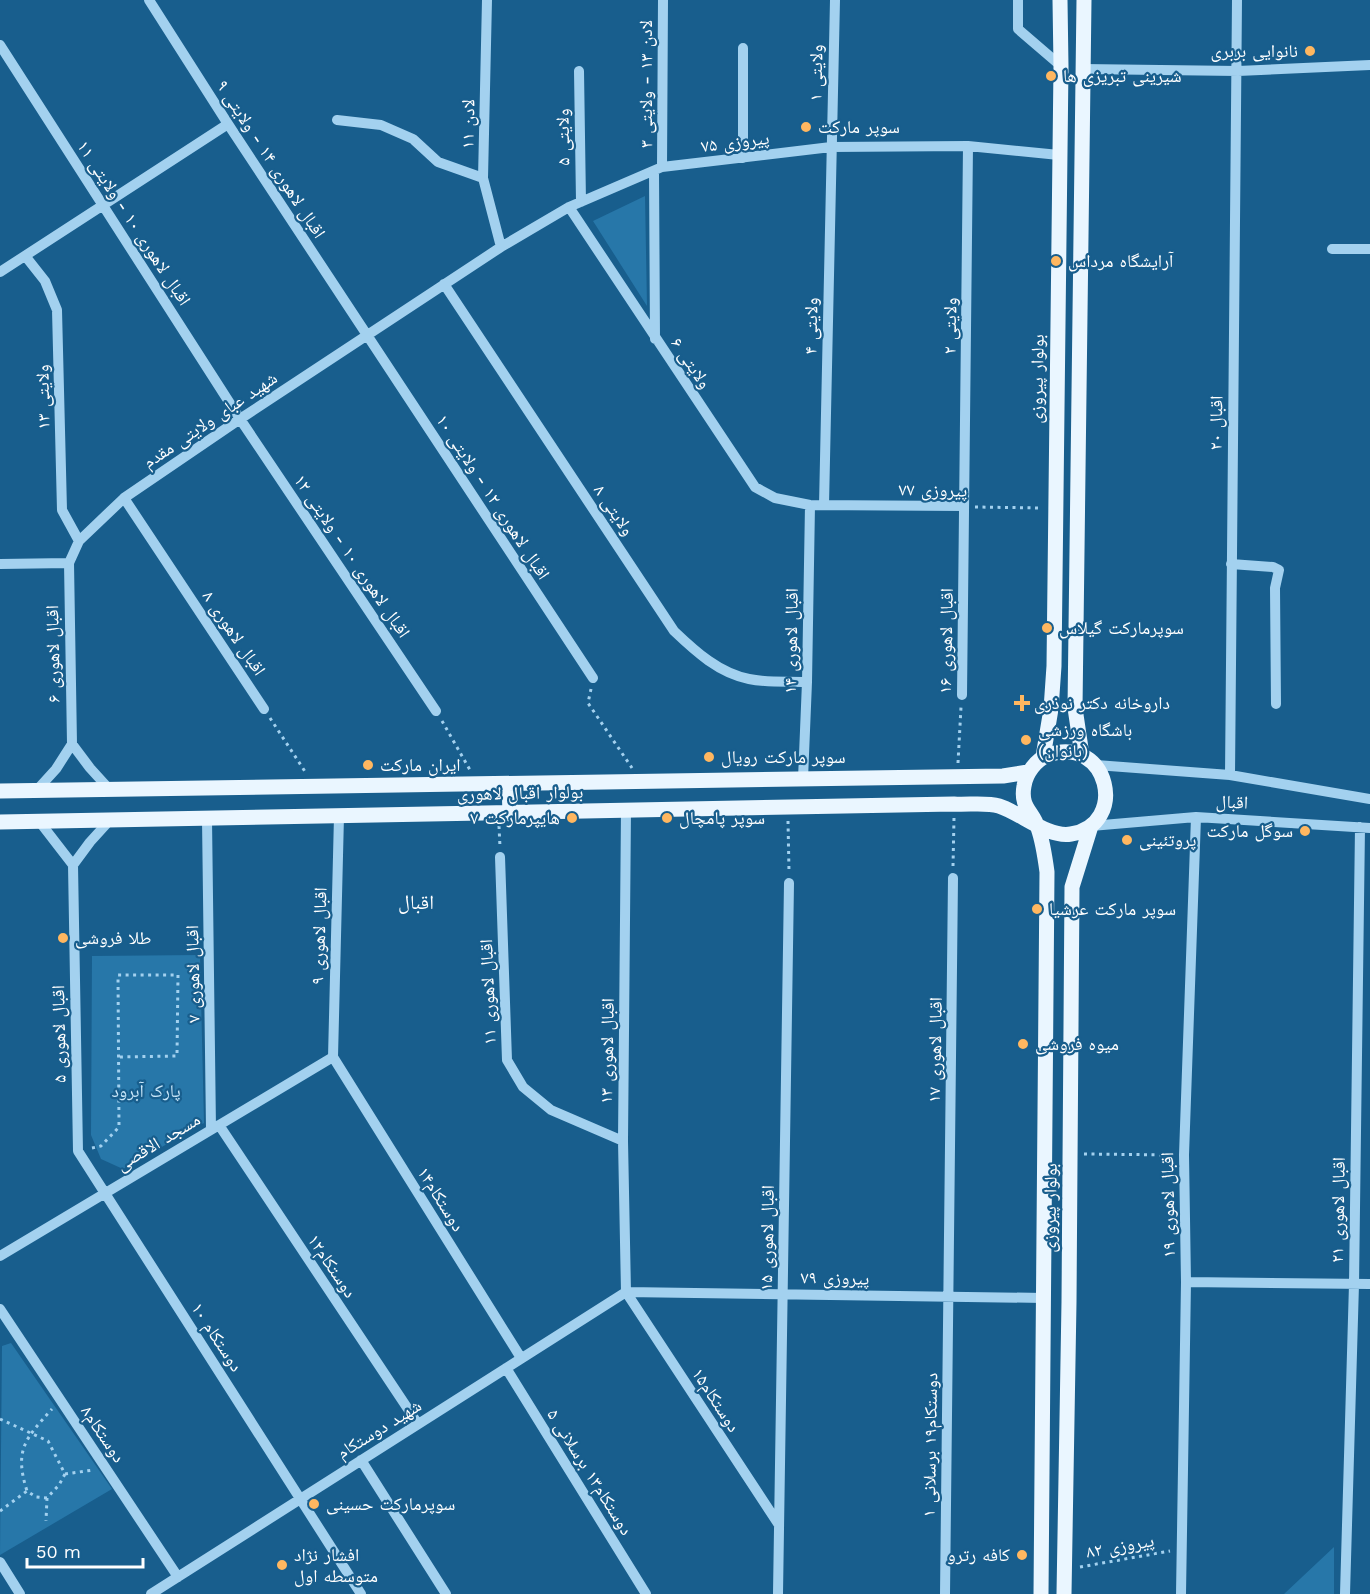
<svg xmlns="http://www.w3.org/2000/svg" width="1370" height="1594" viewBox="0 0 1370 1594" font-family="'Work Sans','Noto Naskh Arabic',sans-serif">
<style>
.green{fill:#2777a9}
.lines{fill:none;stroke-linecap:round;stroke-linejoin:round}
.path{stroke:#a3d1ef;stroke-width:3;stroke-dasharray:3 4.5;stroke-linecap:butt}
.minor{stroke:#a3d1ef;stroke-width:10}
.major{stroke:#eaf6ff;stroke-width:15}
.poi-dot{fill:#ffb760;stroke:#185e8d;stroke-width:2}
.labels{text-anchor:middle;stroke-width:4.5;stroke-linejoin:round;paint-order:stroke}
.poi-label{font-size:18px;fill:#fff;stroke:#185e8d;text-anchor:start}
.street-label{font-size:18px;fill:#fff;stroke:#185e8d}
.park-label{font-size:18px;fill:#c9e7fa;stroke:#185e8d}
.neighbourhood-label{font-size:20px;fill:#fff;stroke:#185e8d}
</style>
<rect width="100%" height="100%" fill="#185e8d"/>
<path class="green" d="M 645,196 L 647,306 L 593,221 Z
M 200,955 L 204,1123 L 123,1169 L 101,1159 L 91,1135 L 92,956 Z
M 11,1343 L 112,1489 L 0,1555 L 2,1346 Z
M 1334,1547 L 1334,1594 L 1284,1594 Z"/>
<g class="lines">
<path class="path" d="M 975,507 L 1041,508
M 591,689 L 588,703 L 632,768
M 270,718 L 306,773
M 442,721 L 470,770
M 958,763 L 961,707
M 788,821 L 789,871
M 499,826 L 500,847
M 953,866 L 954,818
M 92,1148 L 101,1146 L 119,1127 L 118,975 L 178,975 L 177,1056 L 119,1057
M 1084,1154 L 1173,1155
M 0,1419 L 48,1441 L 65,1474 L 59,1485 L 47,1498 L 46,1521
M 65,1474 L 93,1470
M 47,1498 L 36,1497 L 27,1491 C 14,1450 25,1439 52,1409
M 0,1511 L 27,1491
M 1080,1567 L 1170,1551"/>
<path class="minor" d="M 149,0 L 228,124 L 593,678
M 487,0 L 483,178 L 501,247
M 1018,0 L 1018,29 L 1061,66
M 0,45 L 240,419 L 436,711
M 743,48 L 743,158
M 1083,69 L 1238,71 L 1370,65
M 579,71 L 581,202
M 337,120 L 381,125 L 413,139 L 438,162 L 483,178
M 662,167 L 663,0
M 654,171 L 655,339
M 569,207 L 755,487 L 775,498 L 810,505 L 964,506
M 1332,249 L 1370,249
M 26,257 L 45,281 L 57,310 L 62,510 L 79,541
M 0,272 L 228,124
M 444,284 L 674,631 C 696,652 719,673 749,679 C 768,683 788,681 807,682
M 124,498 L 264,709
M 824,505 L 835,0
M 0,564 L 69,563
M 1231,564 L 1273,567 L 1279,570 L 1275,588 L 1276,704
M 962,695 L 968,146
M 72,744 L 69,563 L 79,541 L 124,498 L 240,419 L 501,247 L 569,207 L 662,167 L 831,147 L 968,146 L 1059,155
M 72,744 L 90,768 L 110,790
M 1096,765 L 1230,775 L 1370,799
M 1230,775 L 1237,0
M 803,779 L 807,682 L 810,505
M 36,791 L 56,769 L 72,744
M 626,810 L 623,1141 L 626,1292
M 207,819 L 211,1129
M 39,821 L 73,865 L 78,1151 L 361,1594
M 1091,826 L 1196,817 L 1370,828
M 500,857 L 507,1060 L 523,1087 L 551,1110 L 623,1141
M 73,865 L 90,842 L 110,820
M 333,1057 L 521,1358
M 333,1057 L 339,816
M 219,1125 L 418,1424
M 0,1256 L 333,1057
M 1186,1282 L 1370,1284
M 626,1292 L 1044,1298
M 626,1292 L 779,1525
M 0,1309 L 178,1577
M 506,1368 L 646,1594
M 361,1460 L 446,1594
M 0,1562 L 20,1594
M 151,1594 L 626,1292
M 778,1594 L 789,883
M 945,1594 L 953,878
M 1181,1594 L 1186,1282 L 1184,1155 L 1196,817
M 1345,1594 L 1354,1284 L 1360,827"/>
<path class="major" d="M 1082,755 L 1075,708 L 1084,0
M 1043,757 L 1051,709 L 1054,666 L 1061,66 L 1060,0
M 509,784 L 510,814
M 0,791 L 1003,776 L 1028,772
M 0,822 L 954,804 C 968,805 986,802 999,806 C 1021,813 1048,838 1071,834 C 1129,825 1109,734 1048,755 C 1036,760 1026,773 1024,786 C 1020,808 1033,811 1038,828 C 1043,842 1045,857 1047,872 L 1041,1594
M 1064,1594 L 1069,1302 L 1072,887 L 1091,826"/>
</g>
<g class="poi-dot">
<circle cx="1310" cy="51" r="6"/>
<circle cx="1051" cy="76" r="6"/>
<circle cx="806" cy="127" r="6"/>
<circle cx="1056" cy="261" r="6"/>
<circle cx="1047" cy="628" r="6"/>
<path d="M1019 694h6v6h6v6h-6v6h-6v-6h-6v-6h6z"/>
<circle cx="1026" cy="740" r="6"/>
<circle cx="709" cy="757" r="6"/>
<circle cx="368" cy="765" r="6"/>
<circle cx="572" cy="818" r="6"/>
<circle cx="667" cy="818" r="6"/>
<circle cx="1305" cy="831" r="6"/>
<circle cx="1127" cy="840" r="6"/>
<circle cx="1037" cy="909" r="6"/>
<circle cx="63" cy="938" r="6"/>
<circle cx="1023" cy="1044" r="6"/>
<circle cx="314" cy="1504" r="6"/>
<circle cx="1022" cy="1555" r="6"/>
<circle cx="282" cy="1565" r="6"/>
</g>
<g class="labels">
<g class="poi-label">
<text x="1298" y="57" text-anchor="end">نانوایی بربری</text>
<text x="1063" y="82">شیرینی تبریزی ها</text>
<text x="818" y="133">سوپر مارکت</text>
<text x="1068" y="267">آرایشگاه مرداس</text>
<text x="1059" y="634">سوپرمارکت گیلاس</text>
<text x="1034" y="709">داروخانه دکتر نوذری</text>
<text x="1038" y="736">باشگاه ورزشی<tspan x="1038" dy="21">(بانوان)</tspan></text>
<text x="721" y="763">سوپر مارکت رویال</text>
<text x="380" y="771">ایران مارکت</text>
<text x="560" y="824" text-anchor="end">هایپرمارکت ۷</text>
<text x="679" y="824">سوپر‌ پامچال</text>
<text x="1293" y="837" text-anchor="end">سوگل مارکت</text>
<text x="1139" y="846">پروتئینی</text>
<text x="1049" y="915">سوپر مارکت عرشیا</text>
<text x="75" y="944">طلا فروشی</text>
<text x="1035" y="1050">میوه فروشی</text>
<text x="326" y="1510">سوپرمارکت حسینی</text>
<text x="294" y="1561">افشار نژاد<tspan x="294" dy="21">متوسطه اول</tspan></text>
<text x="1010" y="1561" text-anchor="end">کافه رترو</text>
</g>
<g class="street-label">
<text transform="translate(816 73) rotate(-89)" y="6">ولایتی ۱</text>
<text transform="translate(646 84) rotate(-90)" y="6">لادن ۱۳ - ولایتی ۳</text>
<text transform="translate(468 124) rotate(-89)" y="6">لادن ۱۱</text>
<text transform="translate(563 137) rotate(-91)" y="6">ولایتی ۵</text>
<text transform="translate(735 142) rotate(-7)" y="6">پیروزی ۷۵</text>
<text transform="translate(271 159) rotate(57)" y="6">اقبال لاهوری ۱۴ - ولایتی ۹</text>
<text transform="translate(134 223) rotate(57)" y="6">اقبال لاهوری ۱۰ - ولایتی ۱۱</text>
<text transform="translate(811 326) rotate(-89)" y="6">ولایتی ۴</text>
<text transform="translate(950 326) rotate(-89)" y="6">ولایتی ۲</text>
<text transform="translate(691 363) rotate(56)" y="6">ولایتی ۶</text>
<text transform="translate(1037 379) rotate(-89)" y="6">بولوار پیروزی</text>
<text transform="translate(43 397) rotate(-91)" y="6">ولایتی ۱۳</text>
<text transform="translate(210 420) rotate(-34)" y="6">شهید عبای ولایتی مقدم</text>
<text transform="translate(1216 423) rotate(-89)" y="6">اقبال ۲۰</text>
<text transform="translate(933 490) rotate(1)" y="6">پیروزی ۷۷</text>
<text transform="translate(493 497) rotate(57)" y="6">اقبال لاهوری ۱۲ - ولایتی ۱۰</text>
<text transform="translate(614 510) rotate(56)" y="6">ولایتی ۸</text>
<text transform="translate(352 556) rotate(56)" y="6">اقبال لاهوری ۱۰ - ولایتی ۱۲</text>
<text transform="translate(234 633) rotate(56)" y="6">اقبال لاهوری ۸</text>
<text transform="translate(791 641) rotate(-89)" y="6">اقبال لاهوری ۱۴</text>
<text transform="translate(946 641) rotate(-89)" y="6">اقبال لاهوری ۱۶</text>
<text transform="translate(53 654) rotate(-91)" y="6">اقبال لاهوری ۶</text>
<text transform="translate(520 793) rotate(-1)" y="6">بولوار اقبال لاهوری</text>
<text transform="translate(1232 802) rotate(3)" y="6">اقبال</text>
<text transform="translate(319 936) rotate(-88)" y="6">اقبال لاهوری ۹</text>
<text transform="translate(193 974) rotate(-91)" y="6">اقبال لاهوری ۷</text>
<text transform="translate(488 992) rotate(-92)" y="6">اقبال لاهوری ۱۱</text>
<text transform="translate(59 1034) rotate(-91)" y="6">اقبال لاهوری ۵</text>
<text transform="translate(935 1050) rotate(-89)" y="6">اقبال لاهوری ۱۷</text>
<text transform="translate(607 1051) rotate(-89)" y="6">اقبال لاهوری ۱۳</text>
<text transform="translate(158 1142) rotate(-31)" y="6">مسجد الاقصی</text>
<text transform="translate(441 1199) rotate(58)" y="6">دوستکام۱۴</text>
<text transform="translate(1168 1205) rotate(-91)" y="6">اقبال لاهوری ۱۹</text>
<text transform="translate(1050 1208) rotate(-89)" y="6">بولوار پیروزی</text>
<text transform="translate(1338 1210) rotate(-89)" y="6">اقبال لاهوری ۲۱</text>
<text transform="translate(767 1238) rotate(-89)" y="6">اقبال لاهوری ۱۵</text>
<text transform="translate(332 1266) rotate(56)" y="6">دوستکام۱۲</text>
<text transform="translate(835 1278) rotate(1)" y="6">پیروزی ۷۹</text>
<text transform="translate(217 1337) rotate(57)" y="6">دوستکام ۱۰</text>
<text transform="translate(716 1400) rotate(57)" y="6">دوستکام۱۵</text>
<text transform="translate(379 1429) rotate(-32)" y="6">شهید دوستکام</text>
<text transform="translate(103 1434) rotate(56)" y="6">دوستکام۸</text>
<text transform="translate(930 1445) rotate(-89)" y="6">دوستکام۱۹ برسلانی ۱</text>
<text transform="translate(590 1472) rotate(58)" y="6">دوستکام۱۳ برسلانی ۵</text>
<text transform="translate(1120 1546) rotate(-10)" y="6">پیروزی ۸۲</text>
</g>
<g class="park-label">
<text x="146" y="1097">پارک آبرود</text>
</g>
<g class="neighbourhood-label">
<text x="416" y="909">اقبال</text>
</g>
</g>
<path d="M27 1558v9h116v-9" fill="none" stroke="#ffffff" stroke-width="3"/>
<text x="36" y="1558" font-size="18" fill="#ffffff" stroke="#185e8d" stroke-width="4.5" paint-order="stroke">50 m</text>
</svg>
